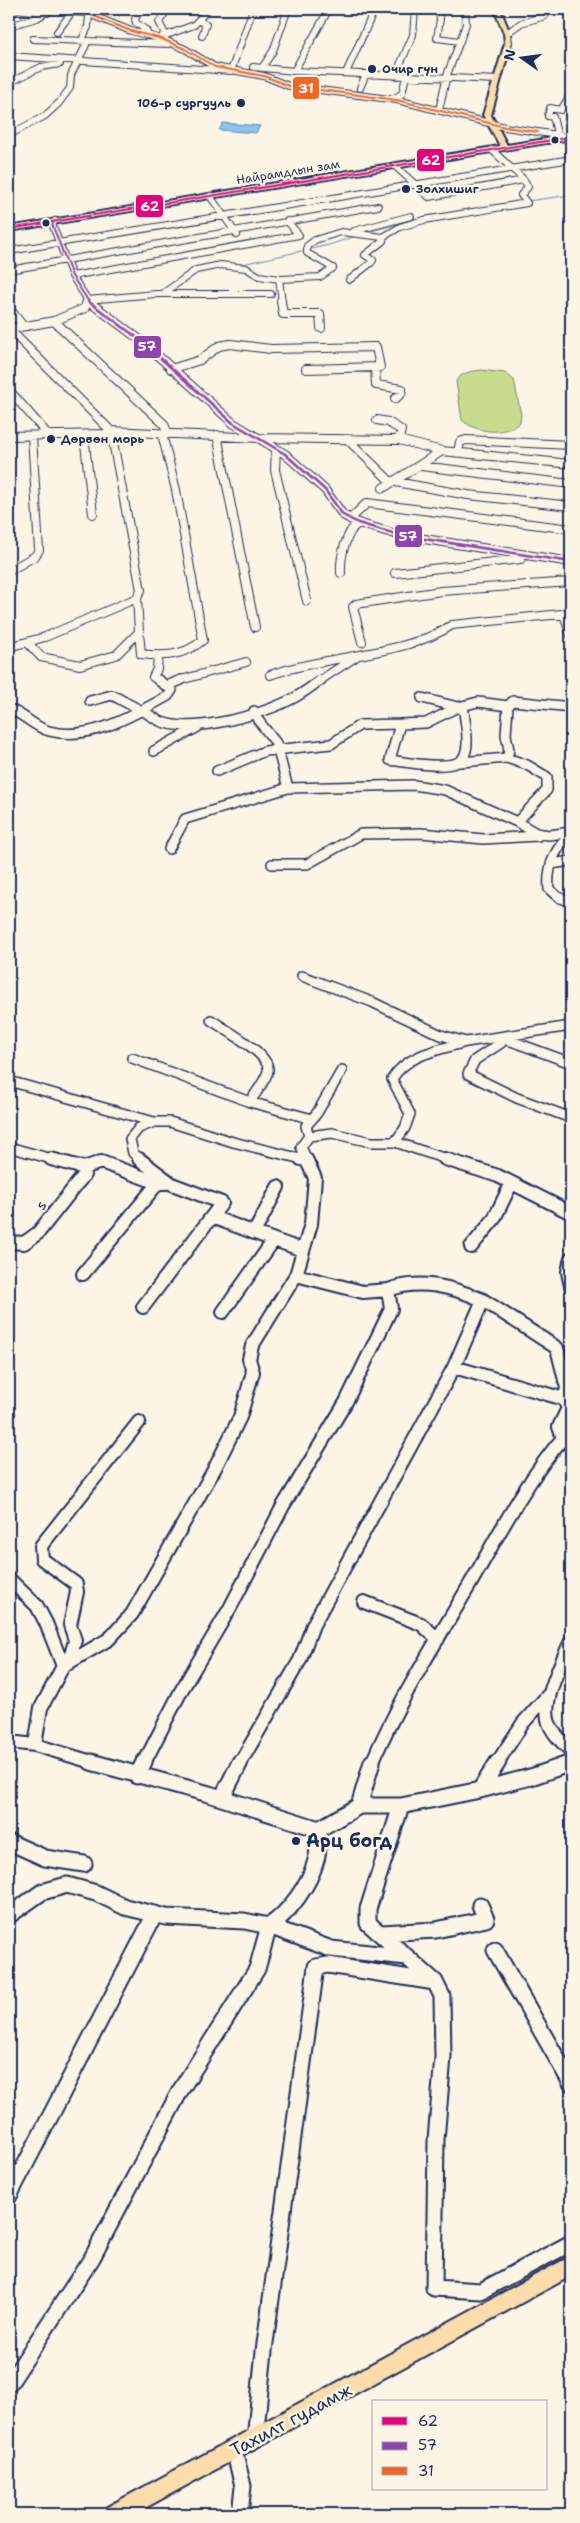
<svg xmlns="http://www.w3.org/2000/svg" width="580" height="2523" viewBox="0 0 580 2523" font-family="'Shantell Sans',sans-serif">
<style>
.green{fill:#c9db8f;stroke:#728576}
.water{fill:#8ec3ec;stroke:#6088b3}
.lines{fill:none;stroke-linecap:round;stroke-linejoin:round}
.stream{stroke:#6088b3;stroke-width:1}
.minor-far4-casing{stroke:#1b2f5e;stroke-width:8}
.minor-far3-casing{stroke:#1b2f5e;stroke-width:10}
.minor-far2-casing{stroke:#1b2f5e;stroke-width:12}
.minor-far1-casing{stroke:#1b2f5e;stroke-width:16}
.minor-casing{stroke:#1b2f5e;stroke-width:19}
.major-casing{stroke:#1b2f5e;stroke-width:4}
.minor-far4{stroke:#fcf5e5;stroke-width:6}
.minor-far3{stroke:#fcf5e5;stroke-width:8}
.minor-far2{stroke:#fcf5e5;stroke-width:9}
.minor-far1{stroke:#fcf5e5;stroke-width:12}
.minor{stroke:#fcf5e5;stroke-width:15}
.major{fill:#faddab;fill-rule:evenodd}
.bus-1-casing{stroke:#fcf5e5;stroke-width:4}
.bus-2-far1-casing{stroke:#fcf5e5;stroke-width:4}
.bus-2-casing{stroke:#fcf5e5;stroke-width:5}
.bus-3-casing{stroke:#fcf5e5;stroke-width:4}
.bus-1{stroke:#e5007d;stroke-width:2}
.bus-2-far1{stroke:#8e44ad;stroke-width:2}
.bus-2{stroke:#8e44ad;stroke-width:2.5}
.bus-3{stroke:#f26522;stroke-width:2}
.poi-dot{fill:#1b2f5e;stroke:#fcf5e5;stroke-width:2}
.labels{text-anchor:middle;stroke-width:5;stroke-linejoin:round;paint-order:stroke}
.far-poi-label{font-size:12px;font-weight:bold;fill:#1b2f5e;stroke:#fcf5e5;text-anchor:start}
.far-street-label{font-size:12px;fill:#1b2f5e;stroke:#fcf5e5}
.street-label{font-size:15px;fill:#1b2f5e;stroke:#fcf5e5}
.near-poi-label{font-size:18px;font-weight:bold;fill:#1b2f5e;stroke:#fcf5e5;text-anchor:start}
.near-street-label{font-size:18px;fill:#1b2f5e;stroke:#fcf5e5}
.line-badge{stroke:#fcf5e5;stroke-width:2}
.badge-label{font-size:14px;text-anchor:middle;font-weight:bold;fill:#fff}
</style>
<rect width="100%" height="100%" fill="#fcf5e5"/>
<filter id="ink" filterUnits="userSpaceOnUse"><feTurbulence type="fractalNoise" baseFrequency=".02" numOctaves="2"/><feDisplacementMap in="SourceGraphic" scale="10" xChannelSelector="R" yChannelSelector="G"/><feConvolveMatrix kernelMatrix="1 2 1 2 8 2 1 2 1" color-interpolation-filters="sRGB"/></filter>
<g filter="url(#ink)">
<path class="green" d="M 482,370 L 505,373 L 514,380 L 521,415 L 520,422 C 506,436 476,433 462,420 L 456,381 C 462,372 472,371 482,370 Z"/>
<path class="water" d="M 223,123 L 260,126 L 256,133 L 219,130 Z"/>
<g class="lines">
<path class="stream" d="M 528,201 L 571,195
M 364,233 L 428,216
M 238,265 L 329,245 L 356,236"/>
<g class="minor-far4-casing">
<path id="minor-far4" d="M 16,9 L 47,13
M 89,9 L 89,14 L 131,31 L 162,39 L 185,49 L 215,67 L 264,76 L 289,86 L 397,100 L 505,127 L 570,137
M 141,9 L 135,19 L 136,23 L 146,30 L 148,35
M 438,9 L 440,19 L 437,38 L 460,41 L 447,75 L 439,110
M 199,21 L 206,24 L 202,36
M 9,26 L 37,18 L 52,9
M 57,32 L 72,12 L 89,13
M 507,33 L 521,23 L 545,16 L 547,12 L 544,9
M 164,36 L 194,25 L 208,9
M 33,39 L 168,44
M 162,39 L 164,32 L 159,22 L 168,9
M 460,41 L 466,24 L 465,9
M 9,56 L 231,71 L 253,9
M 253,67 L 294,71 L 497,80
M 262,68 L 273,51 L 288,9
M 294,71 L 329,9
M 346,73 L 372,15
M 395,76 L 413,35 L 415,9
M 9,83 L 41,67 L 60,64
M 360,88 L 366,74
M 392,99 L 402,94 L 406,76
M 557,133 L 553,117 L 548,116 L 550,108 L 561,110 L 567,100
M 9,135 L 45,116 L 59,103 L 70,88 L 71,75 L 86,45 L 82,40 L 88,27 L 89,14
M 395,166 L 429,197 L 524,180 L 492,150
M 210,196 L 237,235
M 55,221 L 52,224 L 72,276 L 89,302
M 354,231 L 411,216
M 9,251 L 571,159
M 9,270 L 378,206
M 72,276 L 299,235 L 287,221
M 279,279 L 282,302
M 349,280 L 371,263 L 373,260 L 365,255 L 383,241 L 383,237
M 165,292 L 196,270 L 221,265 L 246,268 L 259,276 L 280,279 L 320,277 L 333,268 L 307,253 L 307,246 L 315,240 L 341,232 L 383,237 L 400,227 L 424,220 L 527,203 L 521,195 L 528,187 L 524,180
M 87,300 L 156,294 L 271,294"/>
</g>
<g class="minor-far3-casing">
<path id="minor-far3" d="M 88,301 L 139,339 L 233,423 L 285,454 L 325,490 L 343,515 L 358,523 L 399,535 L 571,562
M 281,301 L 283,314 L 320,314 L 321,328
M 9,308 L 23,326
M 54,321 L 164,424 L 168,434
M 9,329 L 111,431 L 141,590 L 137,598 L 45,637 L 9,647
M 9,329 L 54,321 L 85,308 L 87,301
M 375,368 L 376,385 L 402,389 L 401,394 L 395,399
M 171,369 L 200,360 L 219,346 L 230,344 L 271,349 L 376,347 L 380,367 L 306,369
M 9,390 L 49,436
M 377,420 L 388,422 L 401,430 L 399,440
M 84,435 L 93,514
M 217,435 L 255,627
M 9,436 L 105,434 L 111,431 L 260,438 L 399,440 L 442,451 L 571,464
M 347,439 L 390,481 L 468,495 L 571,506
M 276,449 L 275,470 L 307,601
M 458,452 L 460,442 L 466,440 L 571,445
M 421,466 L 571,484
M 383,488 L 442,451
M 350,519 L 367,503 L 571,529
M 9,571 L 35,556 L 39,550 L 32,436
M 341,573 C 340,557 346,532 358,523
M 395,573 L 521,559
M 564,614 L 571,636
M 139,632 L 141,654 C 164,657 184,656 203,640 L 176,490 L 162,434
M 362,642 L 353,607 L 356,604 L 441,591 L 571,582
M 28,643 L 41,657 L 80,665 L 116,655 L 139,632 L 137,598
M 158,657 L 157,669 L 153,677 L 159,681
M 270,675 C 325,655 406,656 452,625 L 571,613
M 177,681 L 246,662
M 319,681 L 357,656"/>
</g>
<g class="minor-far2-casing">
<path id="minor-far2" d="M 167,686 L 181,680
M 422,698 L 458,707
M 90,701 L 112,695 L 140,710
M 458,707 L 464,711 C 465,724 471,746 463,758 C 454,772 405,762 390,760 L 400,724 L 426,723 Z
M 458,707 L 478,702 L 508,706 L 513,701 L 571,707
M 9,709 C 24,714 34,727 49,731 C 90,742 133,715 168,696 L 172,690 L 158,680
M 142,710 C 148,714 155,719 162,722 C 194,734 263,714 292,699 C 302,694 312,686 321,680
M 154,751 L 198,727
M 507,758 L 527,765 L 547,777 L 547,790 L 517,822
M 461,762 L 507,758 L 509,750 L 506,735 L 508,706
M 217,771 L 265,751 L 331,744 L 360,725 L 400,724
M 288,788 L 414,785 L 445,790 L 517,822 L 536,833 L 549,835 L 571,832
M 571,834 C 554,849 547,867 549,889 L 558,897 L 571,902
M 169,849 L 185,819 L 288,788 L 276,743 L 258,720 L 254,711
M 272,864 L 307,864 L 361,834 L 421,833 L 483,839 L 538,836
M 551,864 L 571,861
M 302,976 L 372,1002 L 441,1035 L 466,1042 L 571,1026
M 211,1020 C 224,1029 271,1054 268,1071 C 265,1082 256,1092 250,1102
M 132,1058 L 250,1102 L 312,1119
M 571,1063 L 503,1038 L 501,1043 L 475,1060 L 468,1074 L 517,1098 L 571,1118
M 9,1081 L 154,1122
M 309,1136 L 306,1126 L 317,1113 L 342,1070
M 395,1142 L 405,1128 L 410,1114 L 392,1079 C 407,1054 439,1050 466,1042
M 9,1147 L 55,1160
M 141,1160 L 133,1153 L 130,1139 L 139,1128 L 154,1122 L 170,1122 L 233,1142 L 306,1160
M 307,1160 L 301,1147 L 309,1136 L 332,1133 L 371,1142 L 395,1142 L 449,1160"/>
</g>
<g class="minor-far1-casing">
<path id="minor-far1" d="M 51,1159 L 84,1168 L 101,1162 L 158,1183 L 166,1183
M 139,1159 L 172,1184 L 222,1203 L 143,1307
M 301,1159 L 306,1160
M 445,1159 L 498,1176 L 571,1213
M 212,1217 L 274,1240
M 254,1233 L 278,1187
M 9,1242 L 24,1243 L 38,1233 L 84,1175 L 84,1168
M 471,1247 L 494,1219 L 511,1184
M 571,1258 L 568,1272 L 571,1286
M 83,1274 L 158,1183
M 388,1290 C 420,1278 452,1287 483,1300 L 454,1367
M 483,1300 L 557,1348 L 567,1388 L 564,1399
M 223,1312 L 274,1240 L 303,1250
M 9,1579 L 37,1606 L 46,1623 L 63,1666
M 364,1602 L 421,1624 L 438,1639
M 571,1641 C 562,1661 541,1702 549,1723 C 553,1734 563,1743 571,1751
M 69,1663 L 75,1640 L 70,1625 L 77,1592 L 76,1584 L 42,1559 L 41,1546 L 139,1422
M 9,1742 L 35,1745 L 95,1763
M 35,1745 L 41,1708 L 63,1666 L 109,1639 L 132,1614 L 215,1468 L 240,1417 L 253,1372 L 249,1359 L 252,1346 L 296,1275 L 311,1224 L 315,1178 L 306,1159
M 144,1763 L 181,1691 L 230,1608 L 283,1506 L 346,1402 L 391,1309 L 388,1290 L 363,1292 L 296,1275
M 240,1763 L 300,1660 L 313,1625 L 454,1367 L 564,1399 L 568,1408 L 559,1427 L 563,1438
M 372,1763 C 398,1701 435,1644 469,1586 C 498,1536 525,1482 563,1438 L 571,1439
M 497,1763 L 523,1723 L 550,1693"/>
</g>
<g class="minor-casing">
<path id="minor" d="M 91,1762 L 209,1794 L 319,1829 L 359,1806 L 401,1806 L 480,1790 L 534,1776 L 571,1763
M 137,1776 L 144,1762
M 480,1790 L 498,1762
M 222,1798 L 240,1762
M 359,1806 L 372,1762
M 401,1806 L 368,1909 L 368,1923 L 435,1982 L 442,1996 L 443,2057 L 436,2140 L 434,2288 L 481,2291 L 571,2243
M 9,1842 L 45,1858 L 84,1864
M 11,1914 L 42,1892 L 67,1885 L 96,1893 L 125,1907 L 166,1917 L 244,1921 L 269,1926 L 331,1949 L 407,1957
M 381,1933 L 436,1930 L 486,1919 L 480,1905
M 495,1950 L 571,2083
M 9,2196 L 155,1914
M 9,2384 L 92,2258 L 180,2091 L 257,1969 L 269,1926 C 289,1913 310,1884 316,1860 C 319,1851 318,1839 319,1829
M 255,2439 L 264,2351 L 316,1967 L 328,1965 L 435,1982
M 234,2450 L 243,2486 L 240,2514"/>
</g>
<g class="major-casing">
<path id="major" d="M 494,9 L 500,9 L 510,33 L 511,43 L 491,115 L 507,145 L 571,135 L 571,139 L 9,231 L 9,227 L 500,146 L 483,115 L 505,43 L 504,33 Z
M 571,2256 L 571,2276 L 134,2514 L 104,2514 L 107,2507 Z"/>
</g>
<use href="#minor-far4" class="minor-far4"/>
<use href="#minor-far3" class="minor-far3"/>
<use href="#minor-far2" class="minor-far2"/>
<use href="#minor-far1" class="minor-far1"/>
<use href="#minor" class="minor"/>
<use href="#major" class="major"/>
<g class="bus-1-casing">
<path id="bus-1" d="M 9,229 L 571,137"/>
</g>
<g class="bus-2-far1-casing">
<path id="bus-2-far1" d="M 55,221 L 52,224 L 72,276 L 89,302"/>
</g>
<g class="bus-2-casing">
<path id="bus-2" d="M 88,301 L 139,339 L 233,423 L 285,454 L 325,490 L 343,515 L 358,523 L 399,535 L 571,562"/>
</g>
<g class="bus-3-casing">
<path id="bus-3" d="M 89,9 L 89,14 L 131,31 L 162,39 L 185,49 L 215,67 L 264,76 L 289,86 L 397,100 L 505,127 L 538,132"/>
</g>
<use href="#bus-1" class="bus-1"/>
<use href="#bus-2-far1" class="bus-2-far1"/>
<use href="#bus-2" class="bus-2"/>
<use href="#bus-3" class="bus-3"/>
</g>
</g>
<g class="poi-dot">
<circle cx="372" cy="69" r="5"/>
<circle cx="241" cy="103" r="5"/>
<circle cx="555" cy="140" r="4.5"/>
<circle cx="406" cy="189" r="5"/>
<circle cx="46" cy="223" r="4.5"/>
<circle cx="51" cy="439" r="5"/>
<circle cx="296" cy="1841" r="5"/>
</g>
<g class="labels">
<g class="far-poi-label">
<text x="382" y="73">Очир гүн</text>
<text x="231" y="107" text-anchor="end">106-р сургууль</text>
<text x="416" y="193">Золхишиг</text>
<text x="61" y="443">Дөрвөн морь</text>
</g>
<g class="far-street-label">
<text transform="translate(288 172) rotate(-9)" y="4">Найрамдлын зам</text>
</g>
<g class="street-label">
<text transform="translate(41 1205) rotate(-52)" y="5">s</text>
</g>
<g class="near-poi-label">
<text x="306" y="1847">Арц богд</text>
</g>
<g class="near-street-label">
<text transform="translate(291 2420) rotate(-28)" y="6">Тахилт гудамж</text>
</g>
</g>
<g class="line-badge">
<rect x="292" y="76" width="28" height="24" rx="5" fill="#f26522"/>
<rect x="416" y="148" width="29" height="24" rx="5" fill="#e5007d"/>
<rect x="135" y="194" width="29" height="24" rx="5" fill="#e5007d"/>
<rect x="133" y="335" width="29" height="24" rx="5" fill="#8e44ad"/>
<rect x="394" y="524" width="29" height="24" rx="5" fill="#8e44ad"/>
</g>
<g class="badge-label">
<text x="306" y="93">31</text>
<text x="431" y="165">62</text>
<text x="150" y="211">62</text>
<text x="147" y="351">57</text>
<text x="408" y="541">57</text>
</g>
<rect width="580" height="2523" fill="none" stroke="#fcf5e5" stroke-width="30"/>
<rect x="15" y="15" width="550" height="2493" fill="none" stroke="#1b2f5e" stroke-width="2" filter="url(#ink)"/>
<rect x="372" y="2400" width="175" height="90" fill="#fcf5e5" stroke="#a2a6af"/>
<rect x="382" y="2417" width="25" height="8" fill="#e5007d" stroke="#a2a6af"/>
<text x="418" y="2426" font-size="15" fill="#1b2f5e">62</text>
<rect x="382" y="2442" width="25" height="8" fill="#8e44ad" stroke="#a2a6af"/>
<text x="418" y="2450" font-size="15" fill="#1b2f5e">57</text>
<rect x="382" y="2467" width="25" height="8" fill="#f26522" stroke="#a2a6af"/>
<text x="418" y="2476" font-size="15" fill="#1b2f5e">31</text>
<g transform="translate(522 58) rotate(284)" stroke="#fcf5e5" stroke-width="4" paint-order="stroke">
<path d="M0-4L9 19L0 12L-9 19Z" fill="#1b2f5e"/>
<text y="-8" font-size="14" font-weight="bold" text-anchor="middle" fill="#1b2f5e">N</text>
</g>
</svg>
